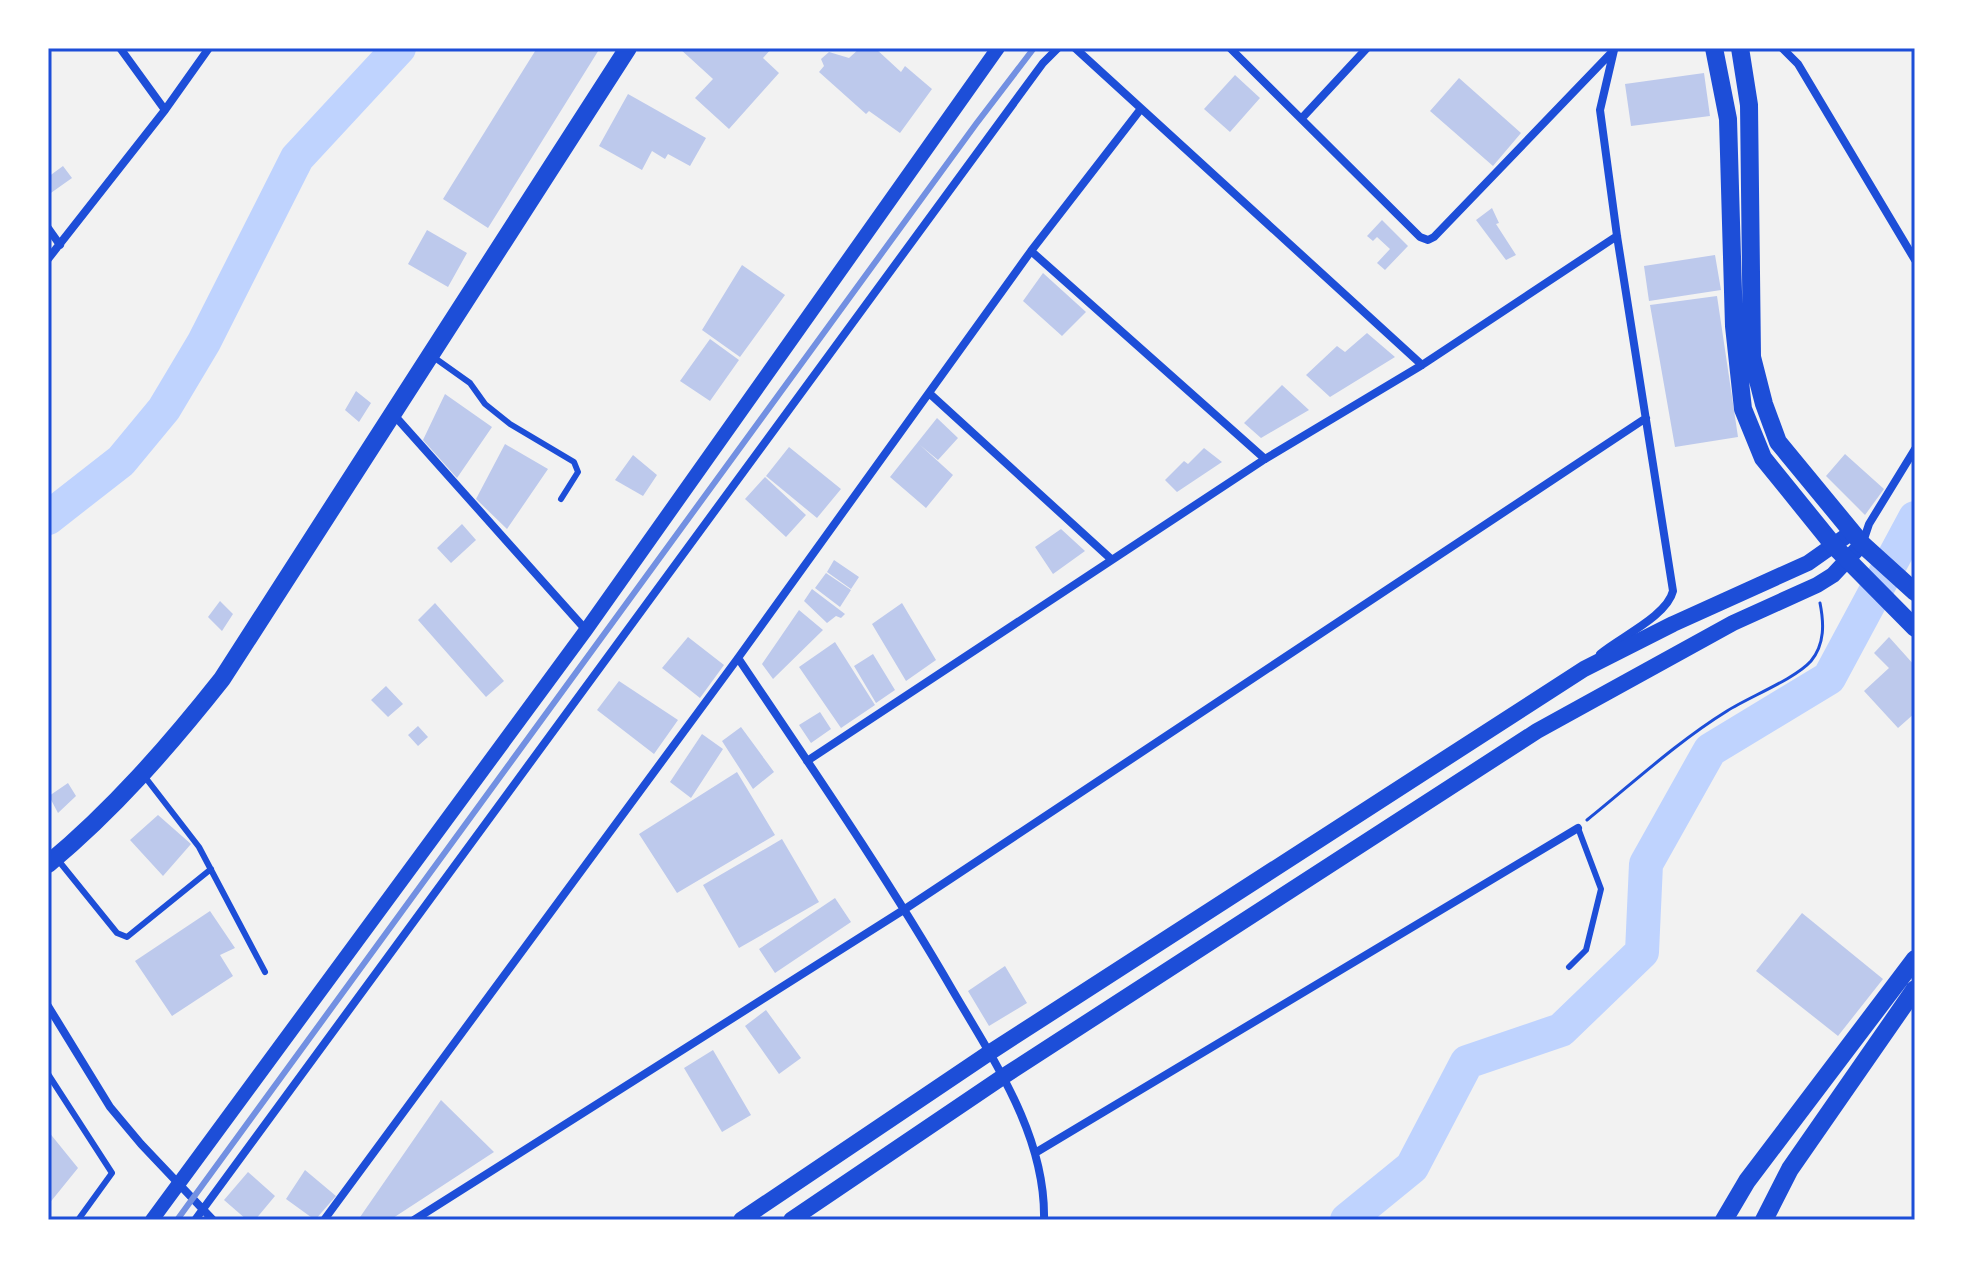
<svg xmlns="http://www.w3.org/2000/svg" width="1963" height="1268" viewBox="0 0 1963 1268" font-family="'Asap Condensed',sans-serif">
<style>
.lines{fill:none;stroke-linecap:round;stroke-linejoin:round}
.river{stroke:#bfd3fe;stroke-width:34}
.building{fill:#bdc9ec}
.path{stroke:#1d4ed8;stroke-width:3}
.service{stroke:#1d4ed8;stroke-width:6}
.minor{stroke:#1d4ed8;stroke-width:8}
.tertiary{stroke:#1d4ed8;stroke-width:14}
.secondary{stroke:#1d4ed8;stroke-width:16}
.primary{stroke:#1d4ed8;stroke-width:18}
.rail{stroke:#7290e2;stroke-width:6}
.neatline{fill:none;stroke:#1d4ed8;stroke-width:3}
</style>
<rect width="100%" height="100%" fill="#f2f2f2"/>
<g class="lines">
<path class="river" d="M 48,518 L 121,461 L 164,409 L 204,342 L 297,158 L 399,48
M 1347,1220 L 1412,1167 L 1467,1062 L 1561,1030 L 1642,952 L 1646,864 L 1710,750 L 1829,678 L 1915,518"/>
</g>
<path class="building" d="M 537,48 L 600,48 L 488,228 L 443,199 Z
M 679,48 L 772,48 L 763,58 L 779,73 L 729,129 L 695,98 L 713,79 Z
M 860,48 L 875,48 L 901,72 L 905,66 L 932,89 L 900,133 L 869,111 L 866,114 L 819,72 L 824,66 L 821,59 L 829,52 L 849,58 Z
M 1704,73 L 1710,116 L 1631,126 L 1625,84 Z
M 1235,75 L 1260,98 L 1230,132 L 1204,109 Z
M 1459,78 L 1521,133 L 1493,166 L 1430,111 Z
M 628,94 L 706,138 L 690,166 L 668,154 L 665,159 L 652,151 L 642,170 L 599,146 Z
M 63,166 L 72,178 L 48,195 L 48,177 Z
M 1492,208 L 1499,223 L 1496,224 L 1516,255 L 1506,260 L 1476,220 Z
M 1382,220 L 1408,246 L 1385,270 L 1377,263 L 1390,249 L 1377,237 L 1373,241 L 1367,236 Z
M 427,230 L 467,253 L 448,287 L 408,264 Z
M 1715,255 L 1721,290 L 1649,301 L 1644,266 Z
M 742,265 L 785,295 L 740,357 L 702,330 Z
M 1043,273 L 1086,312 L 1062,336 L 1023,301 Z
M 1717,296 L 1738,437 L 1675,447 L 1650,305 Z
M 1367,333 L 1395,357 L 1330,397 L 1306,375 L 1337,346 L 1345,352 Z
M 710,339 L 739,360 L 710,401 L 680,381 Z
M 1282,385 L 1309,410 L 1261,438 L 1244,423 Z
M 356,391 L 371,403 L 359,422 L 345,410 Z
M 445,394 L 492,427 L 457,478 L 423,440 Z
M 937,418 L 958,438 L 938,460 L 920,445 L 953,475 L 926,508 L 890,477 Z
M 505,444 L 548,469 L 507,529 L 476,499 Z
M 789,447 L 841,489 L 817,518 L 766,476 Z
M 1204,448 L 1222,462 L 1177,492 L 1165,480 L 1184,461 L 1188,464 Z
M 1845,454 L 1884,489 L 1865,515 L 1826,476 Z
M 633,455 L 657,475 L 643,496 L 615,480 Z
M 765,477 L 806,515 L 786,537 L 745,499 Z
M 462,524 L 476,540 L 451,563 L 437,548 Z
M 1061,529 L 1085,551 L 1053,574 L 1035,547 Z
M 834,560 L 859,577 L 851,589 L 827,572 Z
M 826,573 L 851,590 L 840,607 L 815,588 Z
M 812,589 L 845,614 L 841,618 L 836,616 L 827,623 L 804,601 Z
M 220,601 L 233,614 L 222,631 L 208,617 Z
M 435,603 L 504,681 L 486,697 L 418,620 Z
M 902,603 L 936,660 L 906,681 L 872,624 Z
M 799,610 L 823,630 L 773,679 L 762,664 Z
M 688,637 L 724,665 L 700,698 L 662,668 Z
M 1889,637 L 1915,666 L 1915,713 L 1898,728 L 1864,691 L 1889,668 L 1874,653 Z
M 835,642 L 875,705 L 841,728 L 799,667 Z
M 873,654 L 895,690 L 876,703 L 854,666 Z
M 619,681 L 678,720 L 654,754 L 597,710 Z
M 386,686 L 403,704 L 388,717 L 371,700 Z
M 820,712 L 831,729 L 811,743 L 799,725 Z
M 418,726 L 428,737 L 418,746 L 408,735 Z
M 741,727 L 774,772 L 753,789 L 722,741 Z
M 702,734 L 723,749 L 691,798 L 670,782 Z
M 737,772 L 775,835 L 677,893 L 639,834 Z
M 68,783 L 76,796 L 58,813 L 49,796 Z
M 158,815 L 191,844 L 163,876 L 130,840 Z
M 782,839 L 819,902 L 739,948 L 703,885 Z
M 835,898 L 851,922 L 775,973 L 759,949 Z
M 210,911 L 235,948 L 220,955 L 233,976 L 172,1016 L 135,961 Z
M 1802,913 L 1883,979 L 1838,1036 L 1756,971 Z
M 1005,966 L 1027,1003 L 989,1026 L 968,991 Z
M 766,1010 L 801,1058 L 779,1074 L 745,1026 Z
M 713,1050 L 751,1115 L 722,1132 L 684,1068 Z
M 441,1100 L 494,1152 L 390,1220 L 358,1220 Z
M 48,1131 L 78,1168 L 48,1205 Z
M 305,1170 L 336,1196 L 315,1220 L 286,1199 Z
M 248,1172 L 275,1196 L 255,1220 L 247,1220 L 224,1200 Z"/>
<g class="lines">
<path class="path" d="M 1587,820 C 1633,783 1677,742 1727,711 C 1749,697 1795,679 1811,661 C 1825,644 1824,623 1820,603"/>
<path class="service" d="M 432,356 L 470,383 L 485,404 L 510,424 L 574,462 L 578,472 L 561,499
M 145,777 L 199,847 L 265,972
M 58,860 L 117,933 L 127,937 L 211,869
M 1569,967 L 1586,950 L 1601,889 L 1578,828
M 48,1074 L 112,1173 L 78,1220"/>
<path class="minor" d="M 120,48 L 165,110
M 1075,48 L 1422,365
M 1230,48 L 1420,237 L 1428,240 L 1434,237 L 1613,51
M 1782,48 L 1798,64 L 1915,260
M 1302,118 L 1367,48
M 48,228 L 60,245
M 1031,251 L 1265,459
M 48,259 L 165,110 L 209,48
M 929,393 L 1111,559
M 394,415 L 586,630
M 1863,542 L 1869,524 L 1915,449
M 1600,654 C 1620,637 1667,616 1673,591 L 1617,236 L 1600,110 L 1614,50
M 738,658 C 812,768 887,877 953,991 C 994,1061 1046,1136 1044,1220
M 807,761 L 1265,459 L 1422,365 L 1617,236
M 48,1006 L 110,1107 L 141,1144 L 213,1220
M 1035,1153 L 1578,828
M 195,1220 L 1043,63 L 1058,48
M 324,1220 L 738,658 L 1031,251 L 1140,110
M 414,1220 L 905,909 L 1646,418"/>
<path class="tertiary" d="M 152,1220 L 586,630 L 998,48"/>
<path class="secondary" d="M 741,1220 L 989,1053 L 1584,669 L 1673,624 L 1808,563 L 1852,532
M 791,1220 L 1004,1076 L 1537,731 L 1733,623 L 1817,585 L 1833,575 L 1862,544"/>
<path class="primary" d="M 1714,48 L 1728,119 L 1734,326 L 1743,409 L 1763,458 L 1835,547 L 1915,628
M 1740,48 L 1749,105 L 1752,357 L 1764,404 L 1778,442 L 1862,544 L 1915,592
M 48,864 C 113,810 169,746 222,679 L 628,48
M 1724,1220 L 1747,1181 L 1915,959
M 1764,1220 L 1790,1169 L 1915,989"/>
<path class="rail" d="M 177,1220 L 976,124 L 1034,48"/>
</g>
<rect width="1963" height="1268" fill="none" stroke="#ffffff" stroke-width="100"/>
<rect x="50" y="50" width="1863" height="1168" class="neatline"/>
</svg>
